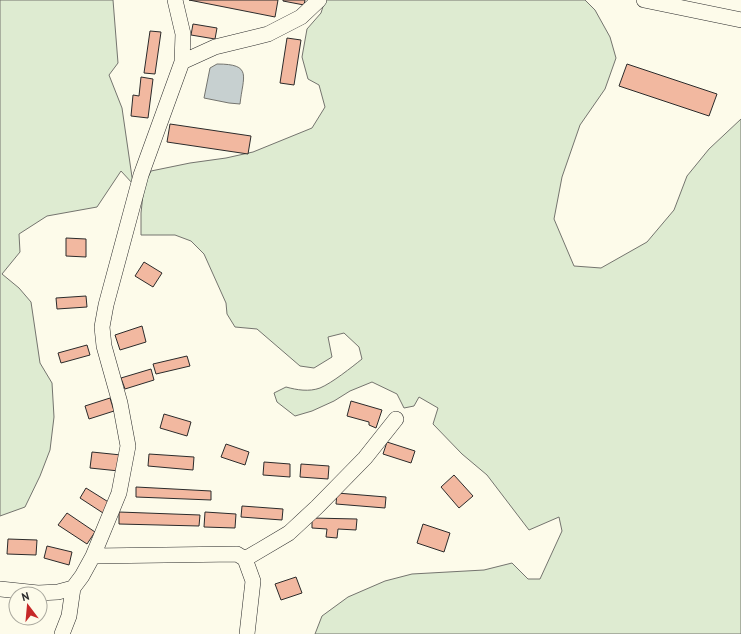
<svg xmlns="http://www.w3.org/2000/svg" width="741" height="634" viewBox="0 0 741 634" font-family="'PT Sans',sans-serif">
<style>
.green{fill:#deebd1;stroke:#74746e}
.water{fill:#c7d0d0;stroke:#74746e}
.building{fill:#f2b8a0;stroke:#2b2b2b}
.lines{fill:none;stroke-linecap:round;stroke-linejoin:round}
.minor-casing{stroke:#2b2b2b;stroke-width:16}
.minor{stroke:#fdfbea;stroke-width:15}
</style>
<rect width="100%" height="100%" fill="#fdfbea"/>
<path class="green" d="M 0,0 L 113,0 L 118,63 L 109,75 L 122,108 L 133,184 L 121,171 L 97,207 L 47,216 L 19,234 L 20,252 L 2,274 L 19,288 L 31,302 L 40,363 L 52,383 L 54,417 L 50,450 L 40,476 L 25,507 L 0,516 Z
M 325,0 L 585,0 L 595,10 L 610,37 L 616,58 L 605,89 L 580,125 L 562,177 L 554,219 L 574,266 L 601,268 L 647,242 L 674,210 L 687,176 L 709,149 L 741,119 L 741,634 L 315,634 L 322,616 L 348,597 L 385,581 L 412,574 L 484,570 L 512,563 L 528,579 L 540,579 L 562,531 L 559,517 L 529,530 L 487,475 L 462,454 L 433,424 L 438,408 L 419,397 L 414,406 L 404,408 L 397,394 L 372,382 L 350,391 L 334,401 L 312,411 L 295,416 L 277,402 L 274,393 L 286,387 C 297,390 309,392 320,388 C 332,383 352,367 362,359 L 359,347 L 344,333 L 328,337 L 332,357 L 314,368 L 300,366 L 257,329 L 235,327 L 227,314 L 226,303 L 204,254 L 191,241 L 175,235 L 141,235 L 141,213 L 144,185 L 151,171 L 190,163 L 226,158 L 253,152 L 312,128 L 325,107 L 319,85 L 308,79 L 302,57 L 307,29 L 321,13 Z"/>
<path class="water" d="M 217,64 C 253,64 243,76 240,104 L 229,103 L 204,98 L 210,68 Z"/>
<path class="building" d="M 189,0 L 278,0 L 275,17 Z
M 283,0 L 305,0 L 304,5 L 283,1 Z
M 193,24 L 217,28 L 215,39 L 191,35 Z
M 150,31 L 161,32 L 155,74 L 144,73 Z
M 287,38 L 301,40 L 294,85 L 280,83 Z
M 627,64 L 717,94 L 709,116 L 619,86 Z
M 141,77 L 153,79 L 148,118 L 131,116 L 133,95 L 139,96 Z
M 170,124 L 251,136 L 248,154 L 167,142 Z
M 66,238 L 86,239 L 86,257 L 66,256 Z
M 144,262 L 162,273 L 153,287 L 135,276 Z
M 86,296 L 87,307 L 57,309 L 56,298 Z
M 142,326 L 146,342 L 120,350 L 115,335 Z
M 87,345 L 90,355 L 61,363 L 58,353 Z
M 187,356 L 190,366 L 156,374 L 153,364 Z
M 151,369 L 154,380 L 125,389 L 121,378 Z
M 110,398 L 114,411 L 89,419 L 85,406 Z
M 351,401 L 382,410 L 376,428 L 369,425 L 369,422 L 347,416 Z
M 164,414 L 191,422 L 187,436 L 160,428 Z
M 387,442 L 415,451 L 411,463 L 383,454 Z
M 226,444 L 249,452 L 245,465 L 221,457 Z
M 92,452 L 121,455 L 119,471 L 90,468 Z
M 149,454 L 194,457 L 193,470 L 148,466 Z
M 264,462 L 290,464 L 290,477 L 263,475 Z
M 301,464 L 329,466 L 328,479 L 300,477 Z
M 454,475 L 473,496 L 459,508 L 441,487 Z
M 136,487 L 211,491 L 211,500 L 136,497 Z
M 86,488 L 110,503 L 103,513 L 80,498 Z
M 337,493 L 386,497 L 385,508 L 336,504 Z
M 242,506 L 283,509 L 282,520 L 241,517 Z
M 119,512 L 200,515 L 199,526 L 119,524 Z
M 205,512 L 236,514 L 235,528 L 204,527 Z
M 67,513 L 95,532 L 87,544 L 58,525 Z
M 312,518 L 357,519 L 356,530 L 338,529 L 337,538 L 326,537 L 327,529 L 312,528 Z
M 423,524 L 450,533 L 444,552 L 417,543 Z
M 8,539 L 37,540 L 36,555 L 7,554 Z
M 47,546 L 72,552 L 69,565 L 44,558 Z
M 296,577 L 302,593 L 281,600 L 275,584 Z"/>
<g class="lines">
<g class="minor-casing">
<path id="minor" d="M 644,0 L 741,20
M 182,62 L 215,47 L 268,34 L 301,17 L 319,0
M 93,556 L 237,554 L 245,559 L 253,581 L 247,634
M 245,559 L 289,533 L 317,507 L 365,458 L 396,419
M 0,589 L 38,593 L 58,592 L 73,588 L 82,576 L 93,556 L 119,493 L 128,446 L 120,403 L 104,346 L 102,327 L 106,305 L 141,175 L 182,62 L 183,34 L 175,0
M 62,634 L 69,616 L 73,588"/>
</g>
<use href="#minor" class="minor"/>
</g>
<g transform="translate(28 606) rotate(344)"><circle r="19" fill="#fdfbea" stroke="#a9a89e"/>
<path d="M0-3L7 15L0 10L-7 15Z" fill="#c62828"/>
<text y="-6" font-size="11" font-weight="bold" text-anchor="middle" fill="#2b2b2b">N</text>
</g>
</svg>
